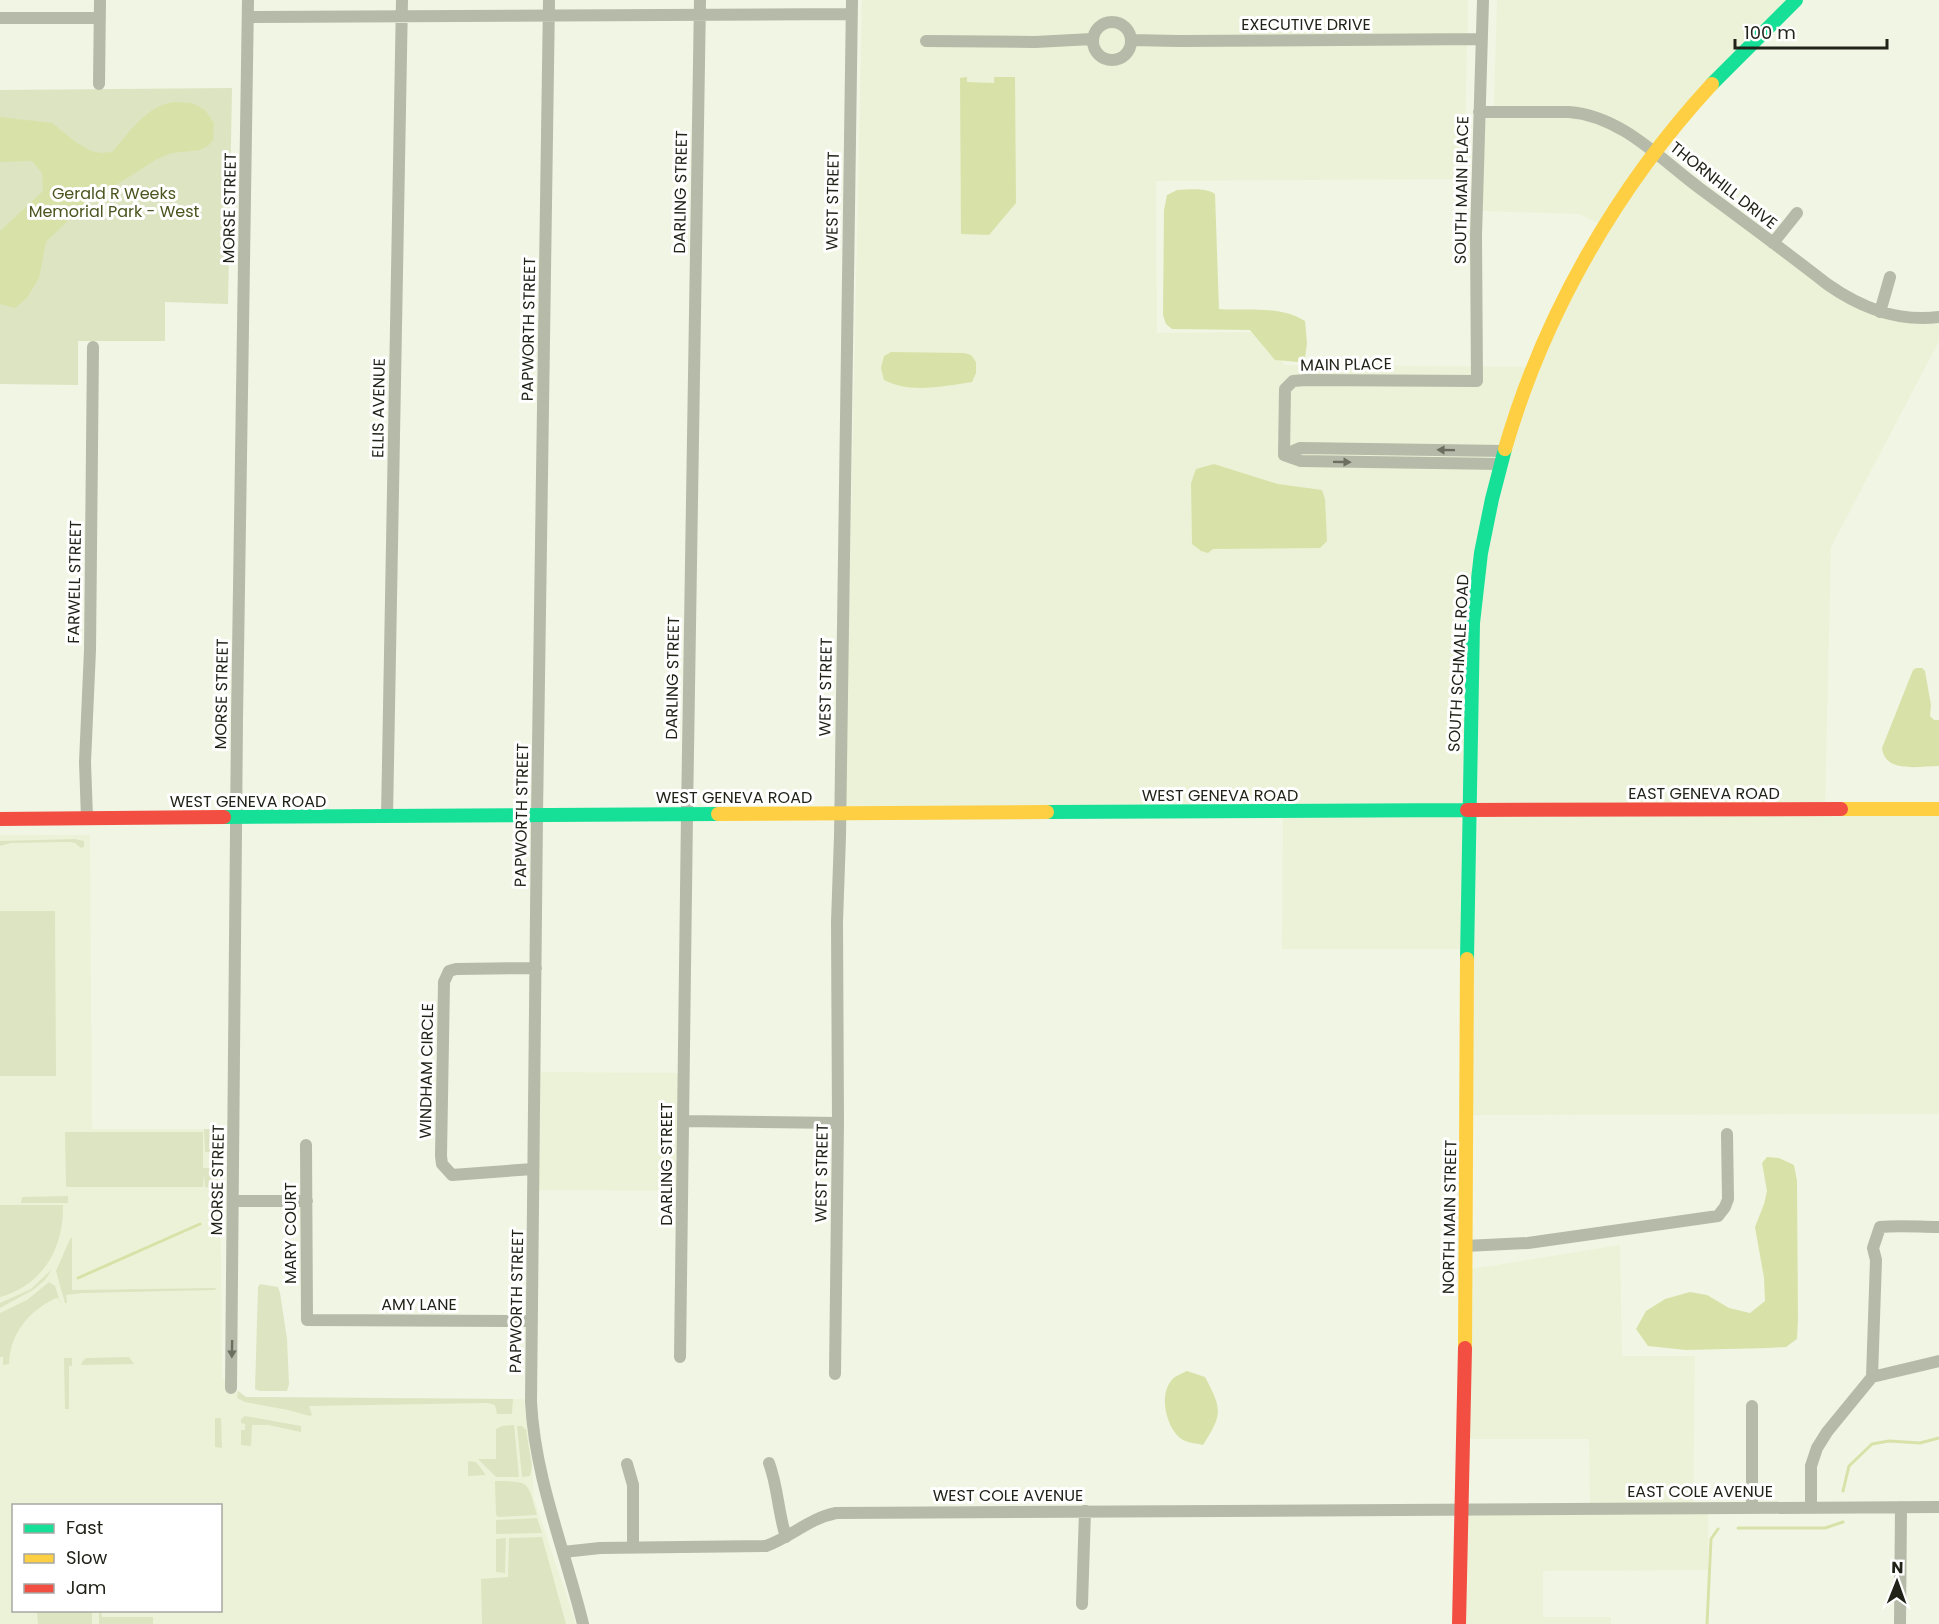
<svg xmlns="http://www.w3.org/2000/svg" width="1939" height="1624" viewBox="0 0 1939 1624" font-family="Poppins,sans-serif">
<style>
.built{fill:#ecf2d7;fill-rule:evenodd}
.green{fill:#dde4c1}
.water{fill:#d8e2a8}
.lines{fill:none;stroke-linecap:round;stroke-linejoin:round}
.stream{stroke:#d8e2a8;stroke-width:3}
.street{stroke:#b6baa8;stroke-width:12}
.fast{stroke:#16e098;stroke-width:14}
.slow{stroke:#ffcf43;stroke-width:14}
.jam{stroke:#f24e42;stroke-width:14}
.oneway{fill:#6c6e60}
.labels{text-anchor:middle;stroke-width:6;stroke-linejoin:round;paint-order:stroke}
.street-label{font-size:16px;fill:#212319;stroke:#fff}
.park-label{font-size:16px;fill:#4c541e;stroke:#fff}
</style>
<rect width="100%" height="100%" fill="#f1f5e4"/>
<path class="built" d="M 862,0 L 1468,0 L 1464,179 L 1156,181 L 1157,333 L 1258,332 L 1285,365 L 1532,367 L 1478,546 L 1463,804 L 845,809 Z
M 1497,0 L 1793,0 L 1652,149 L 1604,117 L 1494,108 Z
M 1487,115 L 1573,116 L 1604,124 L 1647,154 L 1602,225 L 1579,214 L 1481,211 L 1484,135 Z
M 1653,157 L 1843,299 L 1939,319 L 1939,341 L 1831,547 L 1825,806 L 1477,807 L 1479,599 L 1508,455 L 1540,364 L 1578,281 Z
M 1939,812 L 1939,1114 L 1468,1115 L 1478,814 Z
M 1283,813 L 1468,814 L 1464,949 L 1282,949 Z
M 0,835 L 90,835 L 92,1129 L 220,1129 L 222,1378 L 246,1397 L 524,1399 L 532,1465 L 534,1499 L 576,1624 L 0,1624 ZM 14,1506 L 220,1506 L 220,1610 L 14,1610 Z
M 538,1072 L 682,1073 L 681,1191 L 537,1190 Z
M 1620,1245 L 1622,1356 L 1695,1356 L 1693,1505 L 1590,1506 L 1589,1439 L 1463,1439 L 1465,1270 Z
M 1708,1510 L 1708,1570 L 1543,1571 L 1543,1617 L 1611,1617 L 1611,1624 L 1463,1624 L 1464,1512 Z"/>
<path class="green" d="M 232,88 L 228,304 L 165,302 L 165,341 L 78,341 L 78,385 L 0,384 L 0,90 Z
M 75,839 L 84,841 L 84,847 L 81,848 L 75,843 L 69,842 L 11,843 L 0,846 L 0,841 Z
M 0,911 L 55,911 L 56,1076 L 0,1076 Z
M 204,1129 L 221,1129 L 219,1146 L 218,1189 L 205,1187 L 204,1174 L 203,1187 L 66,1187 L 65,1132 L 203,1132 L 203,1168 L 209,1168 L 209,1152 L 205,1152 Z
M 68,1196 L 68,1203 L 21,1203 L 22,1197 Z
M 0,1205 L 63,1205 C 64,1248 43,1285 0,1297 Z
M 72,1238 L 72,1290 L 216,1288 L 215,1290 L 83,1293 L 66,1295 L 67,1303 L 65,1303 L 56,1271 L 70,1239 Z
M 52,1269 L 45,1280 L 33,1290 L 0,1308 L 0,1303 L 31,1289 Z
M 49,1282 L 55,1286 L 61,1305 L 58,1298 L 54,1299 C 28,1312 10,1334 9,1364 L 3,1365 L 3,1357 L 0,1357 L 0,1313 L 27,1300 Z
M 260,1284 L 278,1287 L 280,1293 L 287,1339 L 289,1384 L 287,1391 L 259,1391 L 255,1389 L 258,1287 Z
M 129,1357 L 134,1364 L 81,1365 L 82,1362 L 86,1358 Z
M 64,1358 L 72,1358 L 72,1366 L 69,1366 L 69,1409 L 65,1409 Z
M 238,1391 L 246,1397 L 513,1399 L 512,1414 L 497,1414 L 495,1405 L 488,1403 L 309,1406 L 312,1415 L 310,1416 L 288,1410 L 245,1402 L 237,1398 Z
M 245,1416 L 301,1426 L 301,1432 L 268,1425 L 252,1425 L 251,1446 L 241,1445 L 241,1430 L 245,1430 L 245,1424 L 241,1423 L 241,1419 Z
M 215,1418 L 221,1418 L 222,1448 L 215,1447 Z
M 514,1425 L 519,1477 L 496,1477 L 478,1459 L 496,1459 L 496,1429 L 502,1426 Z
M 517,1426 L 522,1426 L 526,1430 L 532,1466 L 530,1476 L 522,1477 Z
M 468,1461 L 476,1462 L 486,1475 L 468,1476 Z
M 495,1481 C 532,1481 527,1482 537,1515 L 498,1517 L 496,1515 Z
M 537,1518 L 542,1533 L 496,1534 L 496,1520 Z
M 542,1537 L 566,1624 L 482,1624 L 481,1579 L 508,1577 L 509,1538 Z
M 506,1538 L 505,1573 L 496,1572 L 496,1539 Z
M 37,1611 L 89,1611 L 92,1613 L 92,1624 L 38,1624 Z
M 101,1612 L 102,1617 L 153,1617 L 153,1624 L 99,1624 L 99,1613 Z"/>
<path class="water" d="M 967,77 L 967,82 L 994,83 L 994,77 L 1015,77 L 1016,203 L 989,235 L 961,234 L 960,78 Z
M 174,102 L 192,103 L 205,110 L 214,123 L 213,140 L 208,146 L 200,150 L 172,153 L 157,159 L 83,206 L 46,242 L 39,278 L 27,298 L 15,308 L 0,304 L 0,231 L 43,191 L 42,173 L 32,161 L 0,162 L 0,117 L 52,123 L 77,143 L 91,151 L 101,153 L 112,152 C 130,132 146,106 174,102 Z
M 1177,190 C 1190,190 1204,187 1215,194 L 1219,309 C 1246,311 1281,305 1305,321 L 1307,343 L 1305,358 L 1298,362 L 1275,360 L 1250,330 L 1172,329 L 1166,324 L 1163,315 L 1164,210 L 1167,195 Z
M 891,352 L 964,353 L 971,355 L 976,362 L 976,373 L 972,382 C 944,386 910,394 884,380 L 881,368 L 884,356 Z
M 1214,464 L 1278,484 L 1322,490 L 1325,499 L 1327,541 L 1320,548 L 1213,549 L 1208,553 L 1201,551 L 1192,544 L 1191,483 L 1196,469 Z
M 1916,668 L 1922,668 L 1925,671 L 1931,705 L 1930,716 L 1934,720 L 1939,720 L 1939,766 C 1920,766 1885,774 1882,748 L 1913,670 Z
M 1767,1157 L 1779,1158 L 1794,1165 L 1797,1181 L 1798,1318 L 1797,1339 L 1786,1347 L 1768,1348 L 1686,1350 L 1648,1346 L 1636,1329 L 1646,1311 L 1665,1299 L 1690,1292 L 1707,1295 L 1729,1308 L 1750,1313 L 1765,1301 L 1764,1278 L 1755,1227 L 1764,1204 L 1767,1191 L 1762,1163 Z
M 1187,1371 L 1205,1377 C 1222,1409 1223,1414 1203,1445 C 1195,1443 1187,1443 1180,1438 C 1166,1426 1159,1396 1171,1381 C 1174,1376 1183,1373 1187,1371 Z"/>
<g class="lines">
<path class="stream" d="M 78,1278 L 200,1224
M 1843,1491 L 1849,1466 L 1872,1444 L 1889,1441 L 1920,1443 L 1939,1438
M 1738,1528 L 1825,1528 L 1843,1522
M 1707,1624 L 1711,1539 L 1718,1529"/>
<path class="street" d="M 549,0 L 537,815 L 531,1402 C 535,1479 565,1550 583,1624
M 248,17 L 852,14
M 0,18 L 100,18
M1093 41a19 19 0 1 1 38 0a19 19 0 1 1-38 0Z
M 1131,40 L 1178,41 L 1481,39
M 926,41 L 1035,42 L 1092,39
M 99,84 L 100,0
M 1479,112 L 1569,112 C 1622,116 1661,160 1702,190 C 1744,221 1786,252 1827,284 C 1861,308 1897,322 1939,317
M 1773,243 L 1797,213
M 1880,312 L 1890,277
M 1284,455 L 1285,389 L 1293,381 L 1306,380 L 1477,381 L 1476,235 L 1483,0
M 1284,455 L 1300,448 L 1504,451
M 1284,455 L 1301,461 L 1501,464
M 387,817 L 402,0
M 87,818 L 85,762 L 90,650 L 93,347
M 683,1121 L 838,1123
M 306,1145 L 307,1320 L 532,1321
M 533,1169 L 452,1175 L 442,1164 L 441,1156 L 444,982 L 449,971 L 456,969 L 536,968
M 233,1201 L 307,1201
M 1465,1246 L 1528,1243 L 1718,1216 L 1725,1207 L 1728,1199 L 1727,1134
M 680,1357 L 687,814 L 700,0
M 835,1374 L 838,1123 L 837,922 L 840,836 L 852,0
M 1872,1377 L 1876,1260 L 1873,1248 L 1880,1227 C 1899,1225 1919,1227 1939,1227
M 231,1388 L 237,719 L 248,0
M 1752,1406 L 1752,1507
M 769,1463 C 778,1487 778,1513 786,1537
M 627,1464 L 633,1485 L 633,1548
M 1811,1507 L 1811,1466 L 1817,1448 L 1827,1432 L 1872,1377 L 1939,1361
M 563,1552 L 600,1548 L 766,1546 C 791,1537 810,1518 836,1513 L 1939,1507
M 1082,1604 L 1085,1511
M 1900,1624 L 1901,1507"/>
<path class="fast" d="M 1712,84 L 1796,0
M 1047,812 L 1467,810
M 224,817 L 718,814
M 1467,959 L 1473,623 L 1481,553 L 1492,499 L 1505,449"/>
<path class="slow" d="M 1505,449 C 1544,314 1617,187 1712,84
M 1841,809 L 1939,809
M 718,814 L 1047,812
M 1465,1348 L 1467,959"/>
<path class="jam" d="M 1467,810 L 1841,809
M 0,819 L 224,817
M 1459,1624 L 1465,1348"/>
</g>
<defs><path id="oneway-solid" d="M-6-.8H1V-3.2L6.5 0L1 3.2V.8H-6Z" transform="scale(1.5)"/></defs>
<g class="oneway">
<use href="#oneway-solid" transform="translate(1446 450) rotate(-179)"/>
<use href="#oneway-solid" transform="translate(1342 462) rotate(1)"/>
<use href="#oneway-solid" transform="translate(232 1349) rotate(91)"/>
</g>
<g class="labels">
<g class="street-label">
<text x="1306" y="30">EXECUTIVE DRIVE</text>
<text transform="translate(1724 185) rotate(38)" y="6">THORNHILL DRIVE</text>
<text transform="translate(1461 190) rotate(-89)" y="6">SOUTH MAIN PLACE</text>
<text transform="translate(680 192) rotate(-89)" y="6">DARLING STREET</text>
<text transform="translate(832 201) rotate(-89)" y="6">WEST STREET</text>
<text transform="translate(229 208) rotate(-89)" y="6">MORSE STREET</text>
<text transform="translate(528 329) rotate(-89)" y="6">PAPWORTH STREET</text>
<text transform="translate(1346 364) rotate(-1)" y="6">MAIN PLACE</text>
<text transform="translate(378 408) rotate(-89)" y="6">ELLIS AVENUE</text>
<text transform="translate(74 582) rotate(-89)" y="6">FARWELL STREET</text>
<text transform="translate(1458 663) rotate(-87)" y="6">SOUTH SCHMALE ROAD</text>
<text transform="translate(672 678) rotate(-89)" y="6">DARLING STREET</text>
<text transform="translate(825 687) rotate(-89)" y="6">WEST STREET</text>
<text transform="translate(221 694) rotate(-89)" y="6">MORSE STREET</text>
<text x="1704" y="799">EAST GENEVA ROAD</text>
<text x="1220" y="801">WEST GENEVA ROAD</text>
<text x="734" y="803">WEST GENEVA ROAD</text>
<text x="248" y="807">WEST GENEVA ROAD</text>
<text transform="translate(521 815) rotate(-89)" y="6">PAPWORTH STREET</text>
<text transform="translate(426 1071) rotate(-89)" y="6">WINDHAM CIRCLE</text>
<text transform="translate(666 1164) rotate(-90)" y="6">DARLING STREET</text>
<text transform="translate(821 1173) rotate(-89)" y="6">WEST STREET</text>
<text transform="translate(217 1180) rotate(-89)" y="6">MORSE STREET</text>
<text transform="translate(1449 1217) rotate(-89)" y="6">NORTH MAIN STREET</text>
<text transform="translate(290 1233) rotate(-90)" y="6">MARY COURT</text>
<text transform="translate(516 1301) rotate(-89)" y="6">PAPWORTH STREET</text>
<text x="419" y="1310">AMY LANE</text>
<text x="1700" y="1497">EAST COLE AVENUE</text>
<text x="1008" y="1501">WEST COLE AVENUE</text>
</g>
<g class="park-label">
<text x="114" y="199">Gerald R Weeks<tspan x="114" dy="18">Memorial Park - West</tspan></text>
</g>
</g>
<rect x="12" y="1504" width="210" height="108" fill="#ffffff" stroke="#a6a7a3" stroke-width="1.5"/>
<rect x="24" y="1524" width="30" height="9" fill="#16e098" stroke="#a6a7a3" stroke-width="1.5"/>
<text x="66" y="1534" font-size="18" fill="#212319">Fast</text>
<rect x="24" y="1554" width="30" height="9" fill="#ffcf43" stroke="#a6a7a3" stroke-width="1.5"/>
<text x="66" y="1564" font-size="18" fill="#212319">Slow</text>
<rect x="24" y="1584" width="30" height="9" fill="#f24e42" stroke="#a6a7a3" stroke-width="1.5"/>
<text x="66" y="1594" font-size="18" fill="#212319">Jam</text>
<g transform="translate(1897 1582) rotate(1)" stroke="#ffffff" stroke-width="4.5" paint-order="stroke">
<path d="M0-4.5L10 22L0 15L-10 22Z" fill="#212319"/>
<text y="-9" font-size="16" font-weight="bold" text-anchor="middle" fill="#212319">N</text>
</g>
<path d="M1735 39v9h152v-9" fill="none" stroke="#212319" stroke-width="3"/>
<text x="1744" y="39" font-size="18" fill="#212319" stroke="#ffffff" stroke-width="4.5" paint-order="stroke">100 m</text>
</svg>
